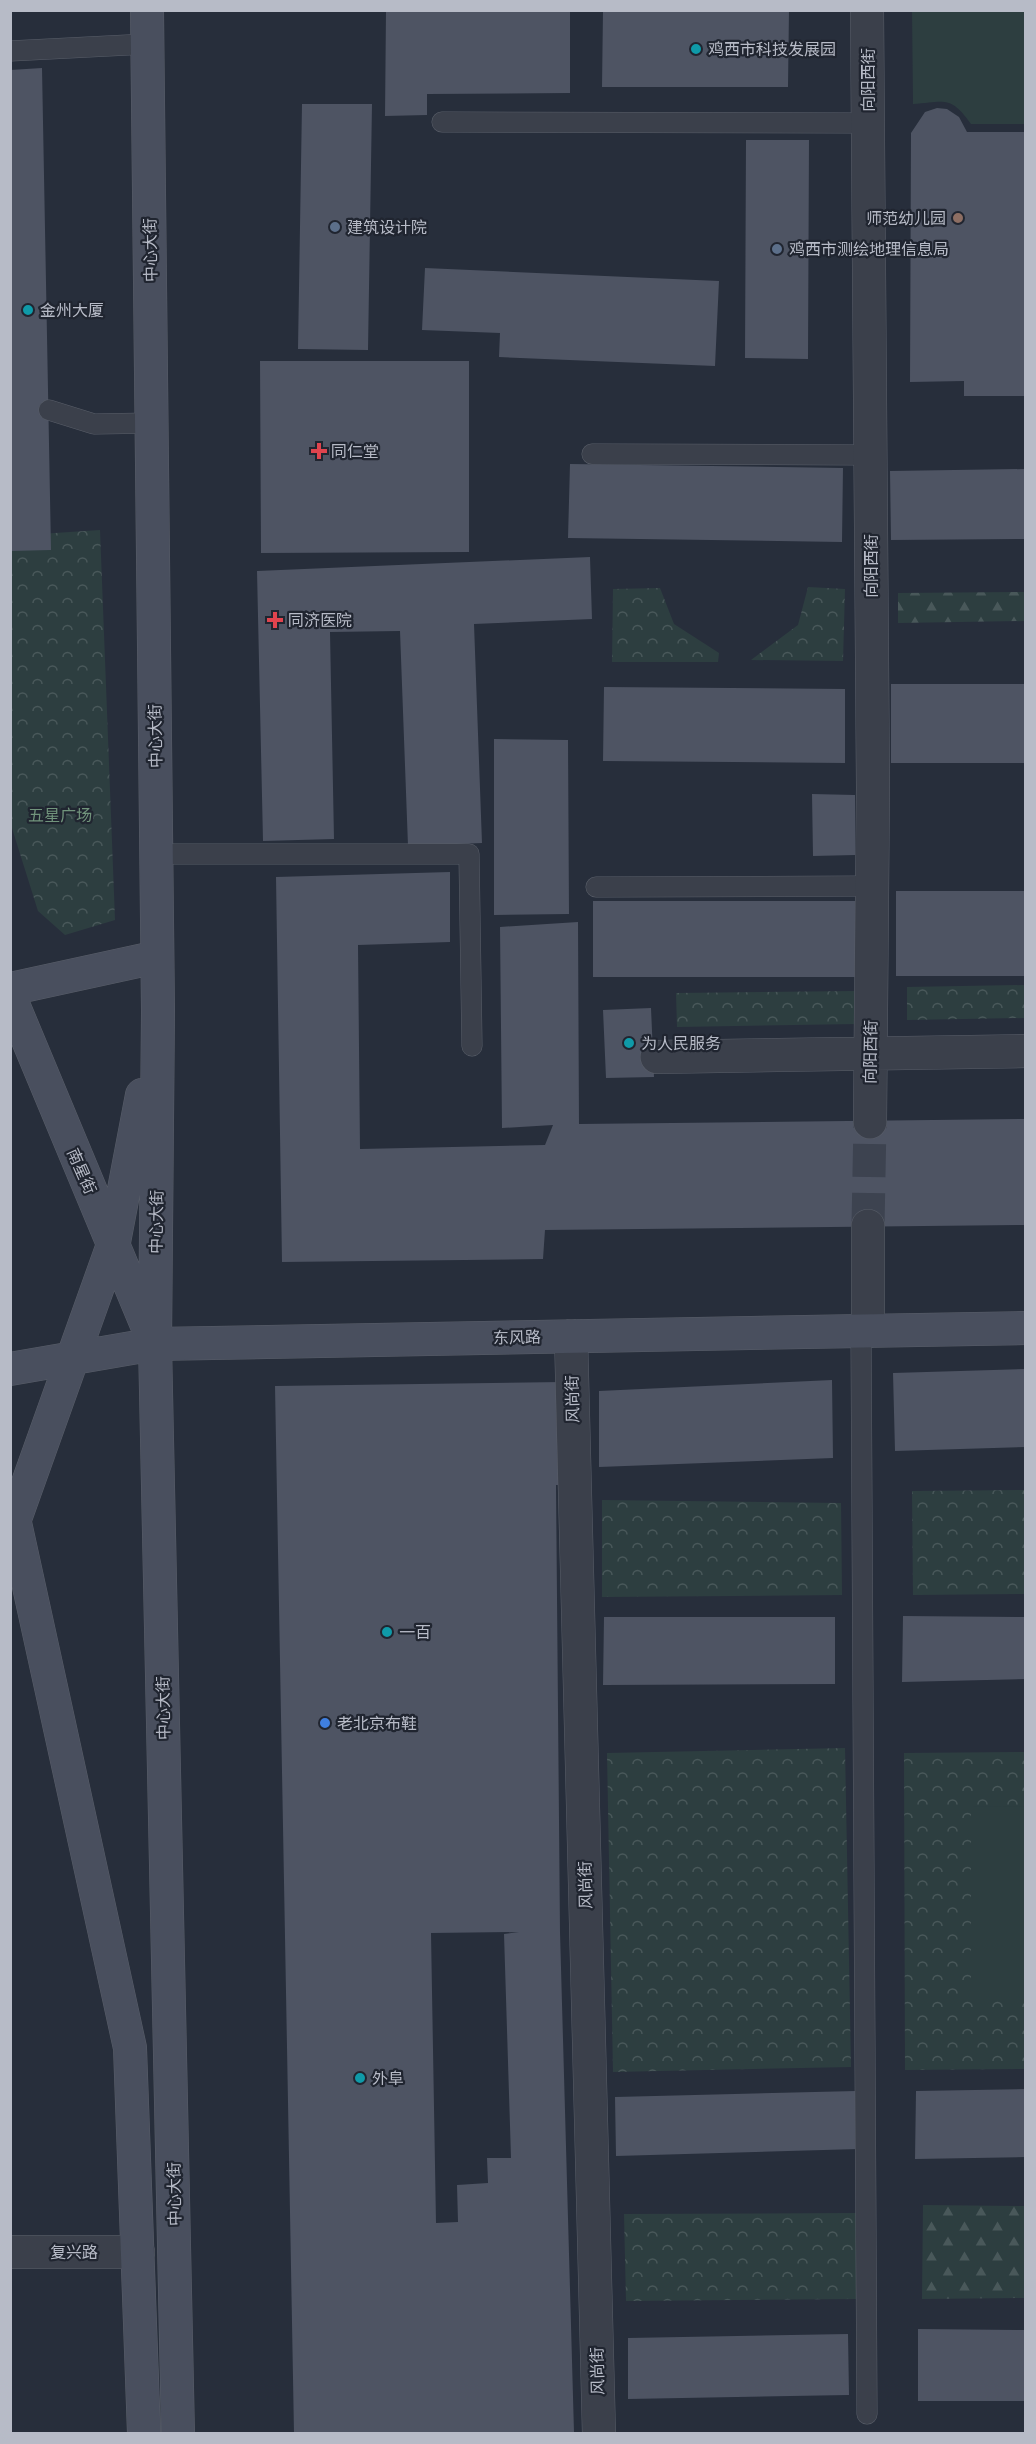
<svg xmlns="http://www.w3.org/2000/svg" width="1036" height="2444" viewBox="0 0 1036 2444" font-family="Jost,'Noto Sans SC',sans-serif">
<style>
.forest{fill:url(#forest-firs)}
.park{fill:url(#park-crowns)}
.garden{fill:#2d3e40}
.building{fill:#4e5463;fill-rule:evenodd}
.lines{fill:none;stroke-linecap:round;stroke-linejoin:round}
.street-tunnel{stroke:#3d4350;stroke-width:33;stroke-dasharray:33 16;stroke-linecap:butt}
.lane-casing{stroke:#595e69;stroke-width:21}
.street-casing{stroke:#595e69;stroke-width:34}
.secondary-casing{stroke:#595e69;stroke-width:34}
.lane{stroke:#3b404b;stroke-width:20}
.street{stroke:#3b404b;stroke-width:33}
.secondary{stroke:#494f5e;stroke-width:33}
.culture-dot{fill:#0f9aa8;stroke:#202530;stroke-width:2}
.education-dot{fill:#8d6e63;stroke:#202530;stroke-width:2}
.service-dot{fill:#5c6f8a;stroke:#202530;stroke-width:2}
.health-dot{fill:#e0444e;stroke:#202530;stroke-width:2}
.shop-dot{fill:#3f7fe0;stroke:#202530;stroke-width:2}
.labels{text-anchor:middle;stroke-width:4.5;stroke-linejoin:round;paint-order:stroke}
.poi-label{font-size:16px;fill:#b7bbc7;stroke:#202530;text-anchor:start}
.street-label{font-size:16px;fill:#b7bbc7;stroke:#202530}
.park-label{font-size:16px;fill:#71947c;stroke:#202530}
</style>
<defs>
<pattern id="forest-firs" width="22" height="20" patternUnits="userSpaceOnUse" patternTransform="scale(1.5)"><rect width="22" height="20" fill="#2d3e40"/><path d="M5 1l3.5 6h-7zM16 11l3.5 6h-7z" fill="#49585a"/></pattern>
<pattern id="park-crowns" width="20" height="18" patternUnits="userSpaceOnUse" patternTransform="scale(1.5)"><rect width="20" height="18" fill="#2d3e40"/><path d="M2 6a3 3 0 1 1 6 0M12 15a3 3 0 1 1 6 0" fill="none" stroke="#49585a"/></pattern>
</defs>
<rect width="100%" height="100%" fill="#272e3b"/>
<path class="forest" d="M 1025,592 L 1025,621 L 898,623 L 898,593 Z
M 923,2205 L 1025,2206 L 1025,2298 L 922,2299 Z"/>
<path class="park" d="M 100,530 L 115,920 L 65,935 L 38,911 L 11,825 L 10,536 Z
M 808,587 L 845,589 L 843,661 L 751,660 L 798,625 Z
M 660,588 L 674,624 L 719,653 L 718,662 L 612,662 L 613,589 Z
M 1025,985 L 1025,1018 L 907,1020 L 907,987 Z
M 856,991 L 856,1024 L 677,1027 L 676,993 Z
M 1025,1490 L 1025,1594 L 913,1595 L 912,1491 Z
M 602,1500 L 841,1503 L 842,1595 L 602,1597 Z
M 845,1748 L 851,2067 L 613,2072 L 607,1753 Z
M 1025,1752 L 1025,2069 L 905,2070 L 904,1753 Z
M 857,2213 L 856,2299 L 626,2301 L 624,2214 Z"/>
<path class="garden" d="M 912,11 L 1025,11 L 1025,124 L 971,124 C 950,95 946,102 913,104 Z
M 1025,1806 L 1025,2000 L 971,2000 L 971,1807 Z"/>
<path class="building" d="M 386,10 L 570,10 L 570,93 L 427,94 L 427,115 L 385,116 Z
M 603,10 L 789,10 L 788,87 L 602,87 Z
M 42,68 L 51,550 L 10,551 L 10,70 Z
M 302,104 L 372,104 L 368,350 L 298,349 Z
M 937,108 L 947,109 L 959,117 L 967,132 L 1026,132 L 1026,396 L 964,396 L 964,381 L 910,382 L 911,133 L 925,112 Z
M 746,140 L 809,140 L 808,359 L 745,358 Z
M 425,268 L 719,281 L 715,366 L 499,357 L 500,333 L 422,330 Z
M 260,361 L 469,361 L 469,552 L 261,553 Z
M 570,464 L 843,468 L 842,542 L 568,538 Z
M 1026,469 L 1026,539 L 891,540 L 890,471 Z
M 590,557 L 592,619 L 474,624 L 482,843 L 408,846 L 400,631 L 330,632 L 334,839 L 263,841 L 257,571 Z
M 891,684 L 1026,684 L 1026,763 L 891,763 Z
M 604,687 L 845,689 L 845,763 L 603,761 Z
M 494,739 L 568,740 L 569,914 L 494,915 Z
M 812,794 L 855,795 L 855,855 L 813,856 Z
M 450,872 L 450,942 L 358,945 L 360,1149 L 545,1145 L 553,1125 L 502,1128 L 500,927 L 578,922 L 579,1124 L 1026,1119 L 1026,1225 L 545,1230 L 543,1259 L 282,1262 L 276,877 Z
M 896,891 L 1026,891 L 1026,976 L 896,976 Z
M 593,901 L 856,901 L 855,977 L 593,977 Z
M 651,1008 L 654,1077 L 606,1078 L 603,1010 Z
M 1026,1369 L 1026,1447 L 895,1451 L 893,1373 Z
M 832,1380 L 833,1458 L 599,1467 L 599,1391 Z
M 562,1382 L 564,1485 L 556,1485 L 560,1932 L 574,2432 L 294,2433 L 275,1386 ZM 519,1932 L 504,1934 L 511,2158 L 487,2158 L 488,2183 L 457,2185 L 458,2222 L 436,2223 L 431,1933 Z
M 903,1616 L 1026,1617 L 1026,1679 L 902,1682 Z
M 604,1617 L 835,1617 L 835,1684 L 603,1685 Z
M 1026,2089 L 1026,2157 L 915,2159 L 916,2091 Z
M 856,2091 L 859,2149 L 616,2156 L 615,2097 Z
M 918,2329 L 1026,2330 L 1026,2401 L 918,2401 Z
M 848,2334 L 849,2395 L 628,2399 L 628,2338 Z"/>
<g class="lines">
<path class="street-tunnel" d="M 868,1226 L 870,1122"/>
<g class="lane-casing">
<path id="lane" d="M 10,51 L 147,44
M 442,122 L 868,123
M 49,410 L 94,424 L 152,423
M 592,454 L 870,455
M 156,854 L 469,854 L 472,1046
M 596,887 L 872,886
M 861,1331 L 867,2414"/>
</g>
<g class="street-casing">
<path id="street" d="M 867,10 L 873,787 L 870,1122
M 657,1057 L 1026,1051
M 868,1331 L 868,1226
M 571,1336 L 599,2434
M 10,2252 L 138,2252"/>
</g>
<g class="secondary-casing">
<path id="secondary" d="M 147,10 L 158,1011 L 155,1344 L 178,2434
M 10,989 L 157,957
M 10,997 L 148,1328
M 10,1369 L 155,1344 L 1026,1328
M 10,1500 L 130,2048 L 144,2434
M 15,1519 L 114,1242 L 142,1095"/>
</g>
<use href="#lane" class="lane"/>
<use href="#street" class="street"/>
<use href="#secondary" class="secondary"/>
</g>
<g class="culture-dot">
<circle cx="696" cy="49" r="6"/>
<circle cx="28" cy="310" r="6"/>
<circle cx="629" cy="1043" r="6"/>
<circle cx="387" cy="1632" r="6"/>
<circle cx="360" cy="2078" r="6"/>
</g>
<circle class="education-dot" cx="958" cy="218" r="6"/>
<g class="service-dot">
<circle cx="335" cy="227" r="6"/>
<circle cx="777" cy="249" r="6"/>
</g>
<g class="health-dot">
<path d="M316 442h6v6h6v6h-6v6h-6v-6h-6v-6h6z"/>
<path d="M272 611h6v6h6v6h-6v6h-6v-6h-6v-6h6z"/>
</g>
<circle class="shop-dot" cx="325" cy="1723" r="6"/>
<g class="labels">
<g class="poi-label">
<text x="708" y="55">鸡西市科技发展园</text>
<text x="946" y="224" text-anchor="end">师范幼儿园</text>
<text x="347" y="233">建筑设计院</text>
<text x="789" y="255">鸡西市测绘地理信息局</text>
<text x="40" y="316">金州大厦</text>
<text x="331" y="457">同仁堂</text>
<text x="288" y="626">同济医院</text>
<text x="641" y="1049">为人民服务</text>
<text x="399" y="1638">一百</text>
<text x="337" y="1729">老北京布鞋</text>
<text x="372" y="2084">外阜</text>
</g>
<g class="street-label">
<text transform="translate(868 80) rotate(-90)" y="6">向阳西街</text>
<text transform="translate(150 250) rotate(-91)" y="6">中心大街</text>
<text transform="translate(871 566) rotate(-90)" y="6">向阳西街</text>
<text transform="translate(155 736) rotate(-91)" y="6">中心大街</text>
<text transform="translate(870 1052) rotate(-89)" y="6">向阳西街</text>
<text transform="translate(82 1171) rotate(66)" y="6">南星街</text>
<text transform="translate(156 1222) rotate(-89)" y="6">中心大街</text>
<text transform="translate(517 1337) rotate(-1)" y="6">东风路</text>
<text transform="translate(572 1399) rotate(-91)" y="6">风尚街</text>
<text transform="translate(163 1708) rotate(-91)" y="6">中心大街</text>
<text transform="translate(585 1885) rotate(-91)" y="6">风尚街</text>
<text transform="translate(174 2194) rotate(-91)" y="6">中心大街</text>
<text x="74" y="2258">复兴路</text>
<text transform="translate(597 2371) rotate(-91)" y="6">风尚街</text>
</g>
<g class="park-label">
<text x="60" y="821">五星广场</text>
</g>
</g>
<rect width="1036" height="2444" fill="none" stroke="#b7bbc7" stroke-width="24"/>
</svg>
